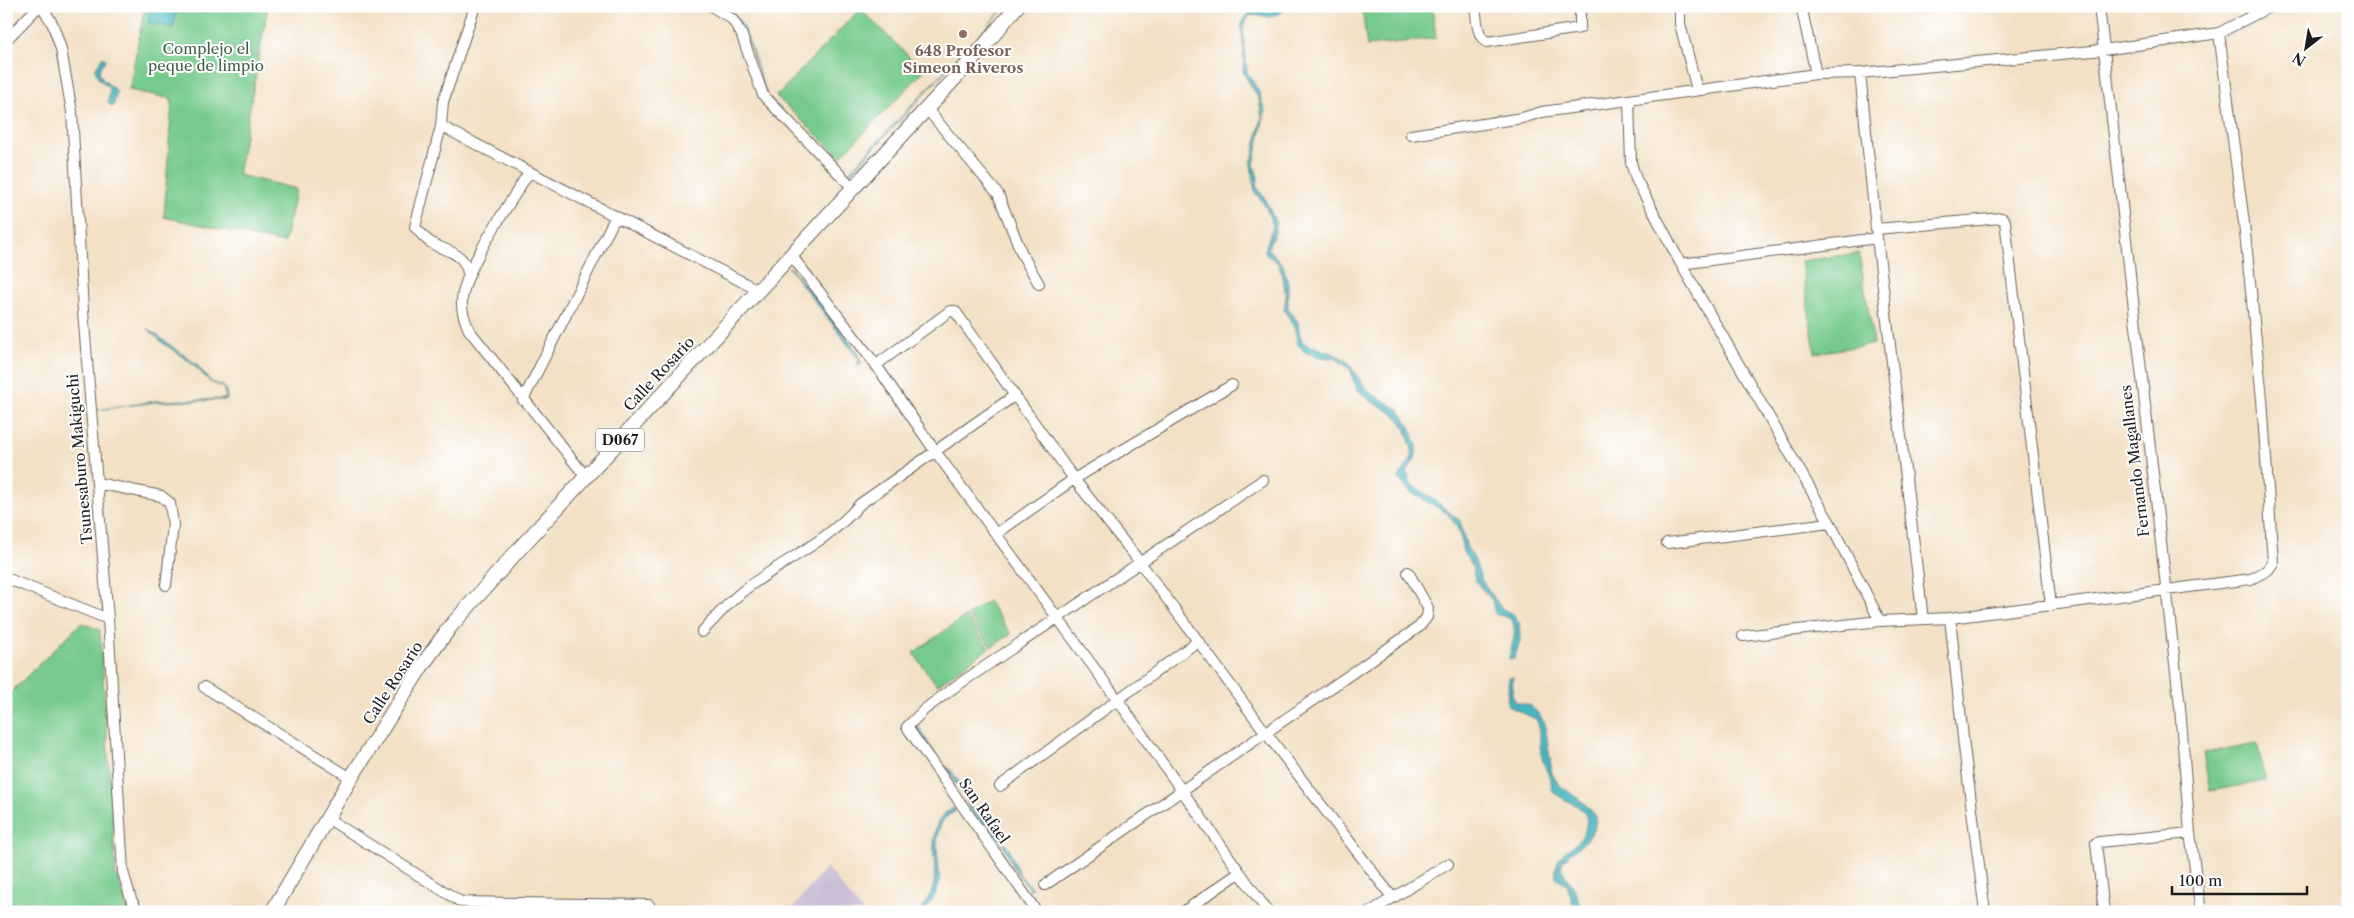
<svg xmlns="http://www.w3.org/2000/svg" width="2354" height="918" viewBox="0 0 2354 918" font-family="'Libre Caslon Text',serif">
<style>
.industrial{fill:#cbbfd5}
.green{fill:#76ca8d;stroke:#497354}
.water{fill:#46b5c1;stroke:#31686e}
.lines{fill:none;stroke-linecap:round;stroke-linejoin:round}
.minor-casing{stroke:#676158;stroke-width:12}
.major-casing{stroke:#676158;stroke-width:16}
.minor{stroke:#fff;stroke-width:10}
.major{stroke:#fff;stroke-width:14}
.education-dot{fill:#8d6e63;stroke:#fff;stroke-width:2}
.labels{text-anchor:middle;stroke-width:4;stroke-linejoin:round;paint-order:stroke}
.shield{fill:#fff;stroke:#606060;stroke-width:1}
.shield-label{font-size:14px;font-weight:bold;fill:#1c1c1c}
.park-label{font-size:15px;fill:#406249;stroke:#fff}
.education-label{font-size:15px;font-weight:bold;fill:#785e54;stroke:#fff}
.street-label{font-size:15px;fill:#1c1c1c;stroke:#fff}
</style>
<rect width="100%" height="100%" fill="#fff"/>
<filter id="ink" filterUnits="userSpaceOnUse"><feTurbulence type="fractalNoise" baseFrequency=".02" numOctaves="2"/><feDisplacementMap in="SourceGraphic" scale="10" xChannelSelector="R" yChannelSelector="G"/><feConvolveMatrix kernelMatrix="1 2 1 2 8 2 1 2 1" color-interpolation-filters="sRGB"/></filter>
<filter id="wash" filterUnits="userSpaceOnUse"><feTurbulence type="fractalNoise" baseFrequency=".0096" numOctaves="4" result="noise"/><feDisplacementMap in="SourceGraphic" scale="20" xChannelSelector="R" yChannelSelector="G"/><feGaussianBlur stdDeviation="1.12" result="paint"/><feColorMatrix in="noise" values="0 0 0 0 0 0 0 0 0 0 0 0 0 0 0 0 0 1.4 0 .05"/><feComposite in="paint" operator="in"/></filter>
<g filter="url(#wash)">
<rect width="100%" height="100%" fill="#f3e1c6"/>
<path class="industrial" d="M 826,867 L 863,912 L 790,912 Z"/>
<path class="green" d="M 145,6 L 268,6 L 238,175 L 297,189 L 284,243 L 164,217 L 172,99 L 129,90 Z
M 1386,6 L 1432,6 L 1436,38 L 1367,46 L 1362,9 Z
M 860,9 L 924,71 L 840,157 L 776,96 Z
M 1859,253 L 1874,344 L 1815,353 L 1801,261 Z
M 988,601 L 1011,634 L 991,647 L 968,615 Z
M 966,616 L 989,648 L 937,685 L 913,653 Z
M 81,623 L 100,630 L 116,874 L 129,912 L 6,912 L 6,697 Z
M 2257,743 L 2265,781 L 2210,791 L 2203,753 Z"/>
<path class="water" d="M 151,6 L 177,6 L 173,28 L 148,23 Z
M 723,6 C 749,16 755,71 766,93 C 771,102 782,111 790,118 C 809,137 827,156 846,175 L 1006,6 L 847,177 L 767,95 L 747,40 L 736,19 Z
M 1283,6 L 1288,6 L 1281,13 L 1270,17 L 1251,15 L 1248,17 L 1243,28 L 1247,72 L 1258,90 L 1265,111 L 1254,165 L 1258,178 L 1257,187 L 1266,200 L 1276,224 L 1275,233 L 1268,248 L 1283,265 L 1288,283 L 1288,308 L 1298,322 L 1300,337 L 1305,344 L 1330,352 L 1346,360 L 1369,392 L 1398,409 L 1411,428 L 1417,446 L 1415,459 L 1407,472 L 1411,485 L 1431,497 L 1460,521 L 1467,548 L 1474,559 L 1482,581 L 1502,609 L 1513,614 L 1519,622 L 1520,641 L 1514,659 L 1509,659 C 1510,648 1520,629 1510,619 C 1507,616 1500,616 1495,614 L 1492,600 L 1476,582 L 1472,566 L 1463,552 L 1460,533 L 1453,521 L 1447,513 L 1410,492 L 1399,479 C 1402,470 1410,464 1412,455 C 1413,450 1410,444 1409,440 C 1401,398 1356,413 1351,370 L 1337,359 L 1319,357 L 1305,352 L 1297,344 L 1295,327 L 1284,310 L 1286,297 L 1283,277 L 1278,263 L 1266,254 L 1265,249 L 1273,226 L 1265,205 L 1255,192 L 1251,164 L 1262,117 L 1259,99 L 1243,72 L 1244,51 L 1241,26 L 1244,18 L 1251,11 L 1268,12 Z
M 102,57 L 106,59 L 99,71 L 102,79 L 117,91 L 113,107 L 108,103 L 110,89 L 99,79 L 95,70 Z
M 790,267 C 802,281 863,352 861,364 L 857,365 L 860,360 L 789,268 Z
M 147,328 L 196,364 L 211,382 L 223,386 L 226,391 L 227,400 L 155,402 L 97,410 L 155,401 L 226,399 L 223,387 L 210,382 L 194,365 L 163,343 Z
M 1513,677 L 1512,694 L 1515,701 L 1530,706 L 1538,713 L 1545,724 L 1552,773 L 1558,784 L 1584,803 L 1596,816 C 1595,845 1572,845 1561,865 L 1562,870 L 1575,890 L 1582,912 L 1576,912 L 1567,885 L 1556,877 C 1554,845 1580,852 1586,827 C 1592,803 1561,804 1552,789 C 1552,789 1551,783 1551,782 C 1548,772 1543,764 1541,753 C 1539,741 1542,730 1536,719 L 1512,708 L 1507,704 L 1509,678 Z
M 917,725 L 940,762 L 950,769 L 967,795 L 969,804 L 975,812 L 986,821 L 994,832 L 1002,838 L 1009,849 L 1019,874 L 1032,888 L 1030,890 L 1014,869 L 1001,841 L 991,834 L 969,809 L 966,798 L 956,785 L 949,771 L 938,761 L 920,737 L 915,726 Z
M 954,808 L 955,812 C 927,821 941,863 939,884 C 938,894 929,903 924,912 L 920,912 C 925,903 933,892 934,883 C 938,859 923,821 954,808 Z"/>
</g>
<g filter="url(#ink)">
<g class="lines">
<g class="minor-casing">
<path id="minor" d="M 42,6 L 53,25 L 61,49 L 72,112 L 83,311 L 108,619 L 123,872 L 131,899 L 138,912
M 711,6 L 732,19 L 741,33 L 763,95 L 853,188
M 1475,6 C 1477,18 1476,36 1487,42 L 1580,28 L 1580,6
M 1680,6 L 1680,24 L 1697,90
M 1801,6 L 1816,74
M 2099,6 L 2180,707 L 2190,833 L 2201,912
M 6,40 L 39,6
M 1860,73 L 1877,238 L 1923,619
M 1629,100 L 1631,163 L 1636,179 L 1681,264 L 1830,523 L 1880,621
M 927,109 L 998,194 L 1022,254 L 1039,284
M 441,126 L 758,290
M 1411,135 L 1522,118 L 1542,112 L 1816,74 L 1860,73 L 2103,50 L 2219,33 L 2271,6
M 529,172 C 511,202 463,269 462,301 C 461,311 465,321 469,330 L 586,477
M 1876,229 L 2002,218 L 2005,221 L 2051,606
M 791,255 L 876,365 L 935,451 L 1117,699 L 1268,912
M 1681,264 L 1877,238
M 468,273 C 464,251 445,252 430,242 C 424,238 420,232 415,227 L 441,126 L 443,102 L 475,6
M 876,365 L 950,311 L 955,311 L 1074,479 L 1139,561 L 1266,733 L 1392,897
M 523,400 L 616,216
M 97,483 L 161,496 L 170,503 L 173,525 L 166,585
M 996,534 L 1074,479 L 1232,385
M 1667,543 L 1830,523
M 6,578 L 108,619
M 1950,618 L 1964,747 L 1985,912
M 702,632 C 715,618 728,603 743,591 C 781,561 827,543 860,504 L 1014,396
M 1743,636 L 1880,621 L 1950,618 L 2251,579 L 2268,570 L 2273,563 L 2262,399 L 2244,223 L 2219,33
M 204,687 L 351,778
M 1000,786 L 1198,641
M 327,818 L 461,902 L 649,905
M 1045,885 L 1419,627 L 1427,617 L 1428,608 L 1408,572
M 1037,912 L 907,727 L 925,709 L 956,686 L 1263,480
M 1183,912 L 1239,873
M 1370,912 L 1448,864
M 2104,912 L 2096,843 L 2099,842 L 2190,833"/>
</g>
<g class="major-casing">
<path id="major" d="M 272,912 L 351,778 L 421,667 L 450,627 L 521,547 L 980,51 L 1017,6"/>
</g>
<use href="#minor" class="minor"/>
<use href="#major" class="major"/>
</g>
</g>
<circle class="education-dot" cx="963" cy="34" r="5"/>
<g class="labels">
<rect class="shield" x="596" y="428.5" width="48" height="23" rx="4"/>
<g class="shield-label">
<text x="620" y="445">D067</text>
</g>
<g class="park-label">
<text x="206" y="54">Complejo el<tspan x="206" dy="17">peque de limpio</tspan></text>
</g>
<g class="education-label">
<text x="963" y="56">648 Profesor<tspan x="963" dy="17">Simeon Riveros</tspan></text>
</g>
<g class="street-label">
<text transform="translate(659 374) rotate(-47)" y="5">Calle Rosario</text>
<text transform="translate(80 459) rotate(-95)" y="5">Tsunesaburo Makiguchi</text>
<text transform="translate(2135 461) rotate(-97)" y="5">Fernando Magallanes</text>
<text transform="translate(393 683) rotate(-57)" y="5">Calle Rosario</text>
<text transform="translate(984 811) rotate(55)" y="5">San Rafael</text>
</g>
</g>
<rect width="2354" height="918" fill="none" stroke="#fff" stroke-width="25"/>
<g transform="translate(2306 48) rotate(211)" stroke="#ffffff" stroke-width="4" paint-order="stroke">
<path d="M0-4L9 19L0 12L-9 19Z" fill="#1c1c1c"/>
<text y="-8" font-size="14" font-weight="bold" text-anchor="middle" fill="#1c1c1c">N</text>
</g>
<path d="M2172 886v8h135v-8" fill="none" stroke="#1c1c1c" stroke-width="2.5"/>
<text x="2179" y="886" font-size="15" fill="#1c1c1c" stroke="#ffffff" stroke-width="4" paint-order="stroke">100 m</text>
</svg>
